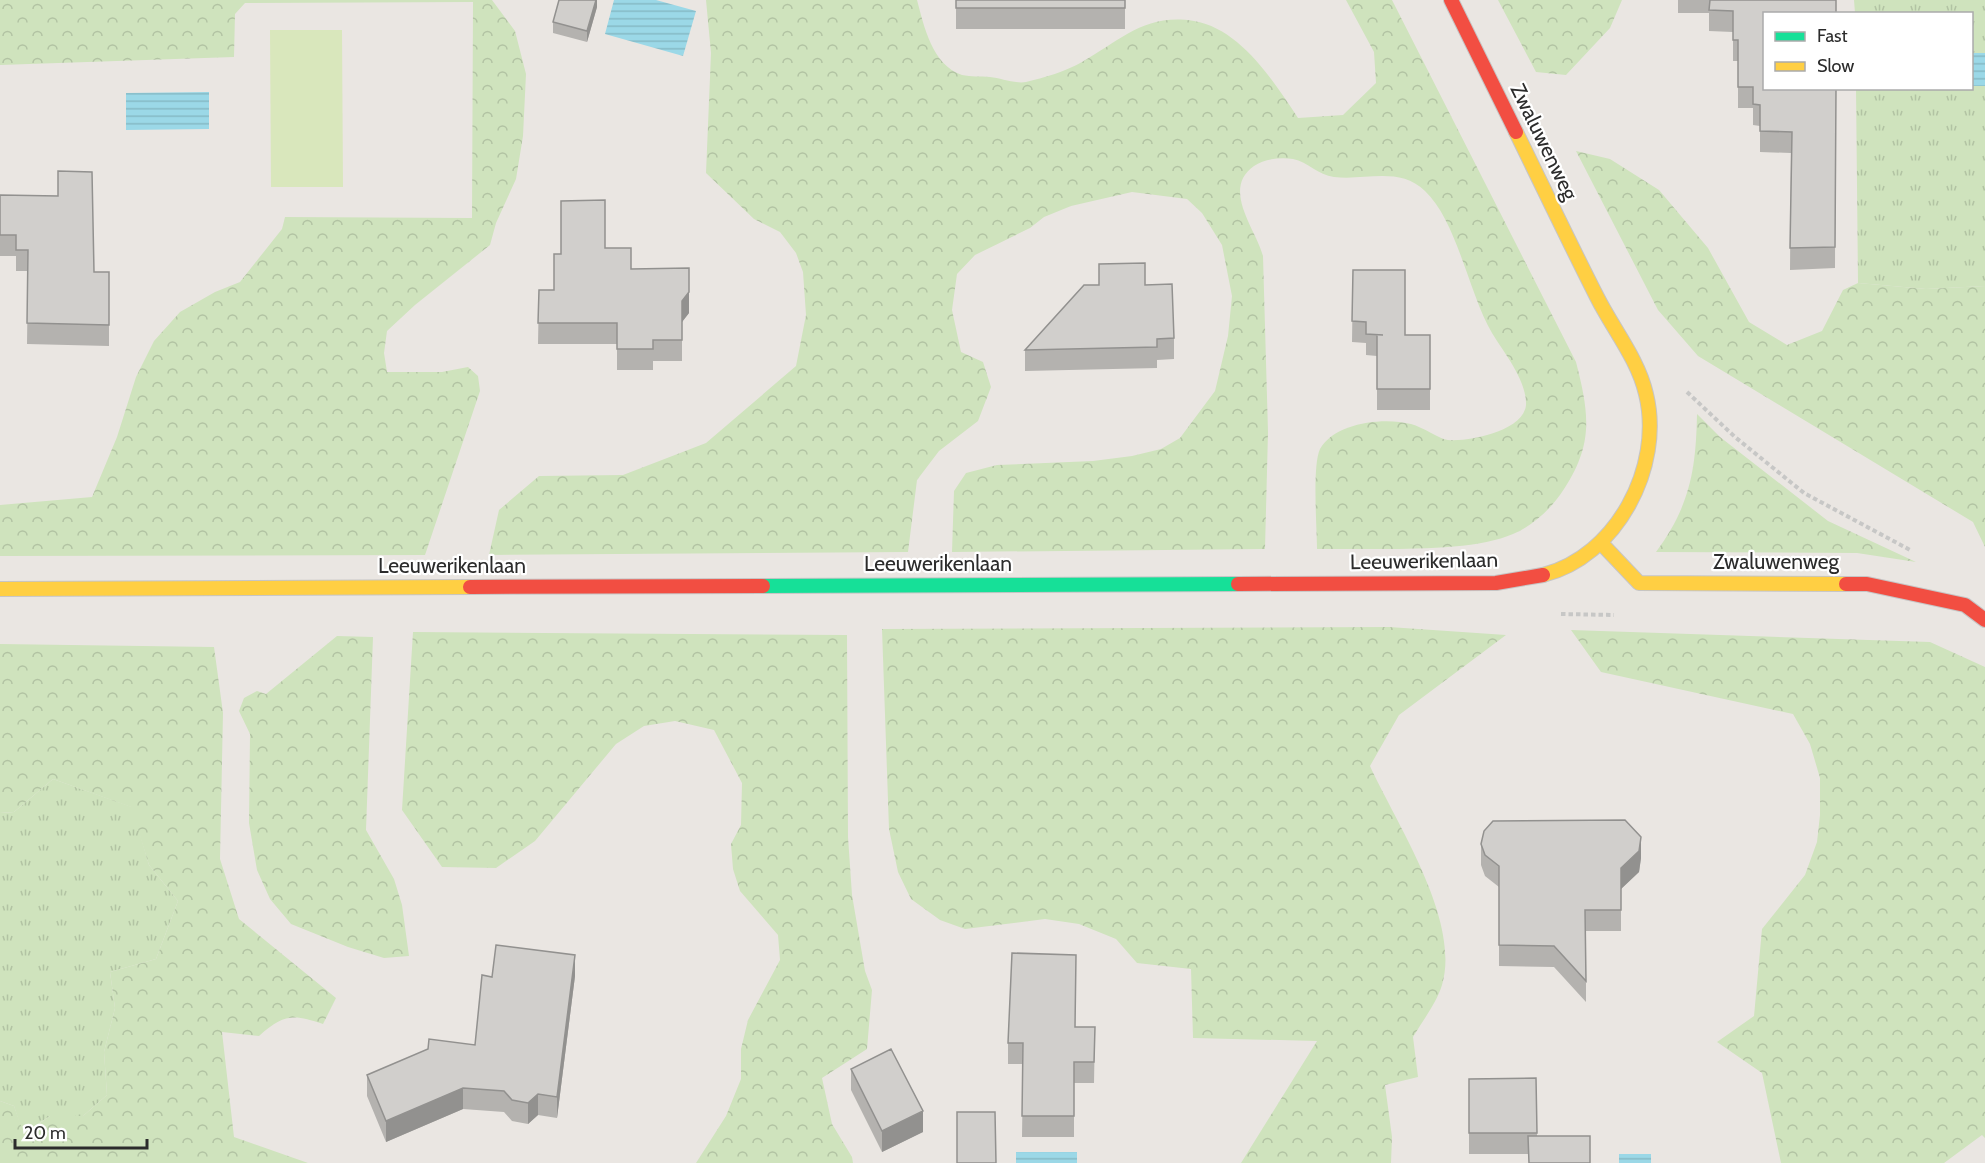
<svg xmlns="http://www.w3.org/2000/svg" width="1985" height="1163" viewBox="0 0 1985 1163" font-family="Cabin,sans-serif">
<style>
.grass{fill:url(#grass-tufts)}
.forest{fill:url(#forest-crowns)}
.pitch{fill:#d9e7bc}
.water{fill:url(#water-rules)}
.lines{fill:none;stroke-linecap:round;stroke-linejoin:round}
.fast-casing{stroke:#c6c5c5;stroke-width:16}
.slow-casing{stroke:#c6c5c5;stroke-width:16}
.jam-casing{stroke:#c6c5c5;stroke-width:16}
.path{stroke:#c7c7c6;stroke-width:4;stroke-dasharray:4.5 3;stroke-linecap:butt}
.fast{stroke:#16e098;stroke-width:14}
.slow{stroke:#ffcf43;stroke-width:14}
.jam{stroke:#f24e42;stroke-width:14}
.wall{fill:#b4b2af}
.shaded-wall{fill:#92918f}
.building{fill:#d1cfcc;stroke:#92918f;stroke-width:1.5}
.labels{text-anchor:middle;stroke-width:4.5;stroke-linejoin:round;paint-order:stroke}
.street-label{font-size:21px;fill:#2c2c2c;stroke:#fff}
</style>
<defs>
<pattern id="grass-tufts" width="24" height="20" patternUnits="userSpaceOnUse" patternTransform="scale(1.5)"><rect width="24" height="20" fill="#cfe3bd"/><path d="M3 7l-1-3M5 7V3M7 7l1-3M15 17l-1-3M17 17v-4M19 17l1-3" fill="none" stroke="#b2c3a3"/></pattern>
<pattern id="forest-crowns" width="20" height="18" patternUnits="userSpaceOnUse" patternTransform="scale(1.5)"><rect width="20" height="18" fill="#cfe3bd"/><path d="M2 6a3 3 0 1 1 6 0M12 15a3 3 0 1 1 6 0" fill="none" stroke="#b2c3a3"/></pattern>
<pattern id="water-rules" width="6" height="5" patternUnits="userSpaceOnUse" patternTransform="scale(1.5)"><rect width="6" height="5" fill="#9bd8e7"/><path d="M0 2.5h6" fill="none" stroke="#86bac6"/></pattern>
</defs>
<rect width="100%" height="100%" fill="#eae6e2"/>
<path class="grass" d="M 1854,0 L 1985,0 L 1985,286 L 1926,289 L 1858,283 L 1856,89 L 1972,88 L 1972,14 L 1855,13 Z
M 53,779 L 132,807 L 149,865 L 178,901 L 156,959 L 110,972 L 115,1008 L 104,1052 L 107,1095 L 83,1116 L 50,1116 L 23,1134 L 14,1106 L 0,1101 L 0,813 L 14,812 Z"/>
<path class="forest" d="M 0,0 L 492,0 L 515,31 L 526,74 L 523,136 L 516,179 L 496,223 L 490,245 L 415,305 L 387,331 L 384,353 L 387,372 L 442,372 L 468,367 L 478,376 L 480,391 L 425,555 L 0,556 L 0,505 L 92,497 L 117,437 L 136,377 L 154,341 L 180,312 L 215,292 L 240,282 L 282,229 L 285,217 L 472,218 L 473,2 L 245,3 L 235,14 L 234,57 L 0,65 Z
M 706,0 L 917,0 C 924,26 932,65 962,75 C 971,77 981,76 990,77 C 1001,78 1015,84 1026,82 C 1043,78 1067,71 1082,62 C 1121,40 1145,13 1194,21 C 1241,29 1274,82 1298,118 L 1343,115 L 1376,83 L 1374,52 L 1346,0 L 1392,0 L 1576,362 C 1589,413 1594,443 1564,489 C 1552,508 1534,525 1513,534 C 1468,554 1369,548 1317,549 C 1317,528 1312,466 1320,449 C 1335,422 1385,417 1411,424 C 1423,427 1439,439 1448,440 C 1470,442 1528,430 1526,402 C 1525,378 1504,353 1492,333 C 1469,294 1457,221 1425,191 C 1399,166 1365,181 1334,177 C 1318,175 1308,162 1293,159 C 1280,157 1264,159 1254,166 C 1221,189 1256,229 1263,256 L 1268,432 L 1265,549 L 952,552 L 954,491 L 966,473 L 997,465 L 1093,461 L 1132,456 L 1161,449 L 1180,438 L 1215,391 L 1228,336 L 1232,296 L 1222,245 L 1202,213 L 1187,199 L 1132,192 L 1071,206 L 1044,217 L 1030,228 L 975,255 L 957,274 L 952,310 L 961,352 L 983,362 L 991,387 L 978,421 L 939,451 L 917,480 L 908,552 L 489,555 L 499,510 L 539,476 L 623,475 L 706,443 L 796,366 L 806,315 L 803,272 L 796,253 L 780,232 L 754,219 L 706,173 L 711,53 Z
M 1498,0 L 1622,0 L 1610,28 L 1566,75 L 1536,72 Z
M 1576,151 L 1610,159 L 1659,190 L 1708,248 L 1749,322 L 1787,345 L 1822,331 L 1843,290 L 1858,283 L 1926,289 L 1985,286 L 1985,547 L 1973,522 L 1698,356 L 1658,310 Z
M 1697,414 L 1720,437 L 1828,521 L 1916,562 L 1857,553 L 1656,552 C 1690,506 1696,470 1697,414 Z
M 1389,627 L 1506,635 L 1399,715 L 1370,766 C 1397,825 1461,920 1442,985 C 1436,1004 1423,1020 1413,1037 L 1418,1077 L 1385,1085 L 1392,1137 L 1391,1163 L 1241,1163 L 1317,1041 L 1193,1038 L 1191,969 L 1137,963 L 1116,939 L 1079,924 L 1045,919 L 965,929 L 940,920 L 911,899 L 898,872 L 889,829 L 882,629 Z
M 1571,630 L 1930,642 L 1985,667 L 1985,1138 L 1982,1135 L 1944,1163 L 1781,1163 L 1762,1073 L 1717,1042 L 1754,1016 L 1762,929 L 1805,875 L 1817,842 L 1820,815 L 1820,778 L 1810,744 L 1793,714 L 1601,672 Z
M 413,632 L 847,635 L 848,837 L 852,895 L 865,971 L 872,990 L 867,1049 L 822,1078 L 832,1124 L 852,1157 L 853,1163 L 696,1163 L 726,1116 L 741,1079 L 741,1049 L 748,1020 L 780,960 L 778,935 L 740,891 L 733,869 L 731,844 L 741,825 L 742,783 L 714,730 L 675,721 L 644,726 L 616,744 L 535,841 L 496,868 L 442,867 L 402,810 Z
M 337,636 L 373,637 L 366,830 L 394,879 L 402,905 L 409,956 L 384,958 L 348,947 L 291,924 L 270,899 L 257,870 L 249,823 L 250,734 L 239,711 L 244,698 L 257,691 L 266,694 Z
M 0,644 L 214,647 L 223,713 L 220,859 L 239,919 L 336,998 L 323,1024 C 293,1014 284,1014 259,1036 L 222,1032 L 234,1137 L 308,1163 L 0,1163 L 0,1101 L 14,1106 L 24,1134 L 50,1116 L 83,1116 L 107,1095 L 104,1052 L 115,1008 L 110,972 L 156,959 L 178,901 L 149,865 L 131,807 L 53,779 L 14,812 L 0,813 Z"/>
<path class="pitch" d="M 270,30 L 342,30 L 343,187 L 271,187 Z"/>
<path class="water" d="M 614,0 L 656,0 L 696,11 L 683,56 L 605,34 Z
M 1985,53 L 1985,86 L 1972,86 L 1972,53 Z
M 209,92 L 209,129 L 126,130 L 126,93 Z
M 1016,1152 L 1077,1152 L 1077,1163 L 1016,1163 Z
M 1619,1154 L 1651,1154 L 1651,1163 L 1619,1163 Z"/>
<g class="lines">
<g class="fast-casing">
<path id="fast" d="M 763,586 L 1238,584"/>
</g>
<g class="slow-casing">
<path id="slow" d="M 1516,132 C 1543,187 1569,242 1597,297 C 1613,329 1638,359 1646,394 C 1664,467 1616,557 1543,575
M 1601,543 L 1639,583 L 1846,584
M 0,589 L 470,587"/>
</g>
<g class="jam-casing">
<path id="jam" d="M 1451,0 L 1516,132
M 1238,584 L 1496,583 L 1543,575
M 1846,584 L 1867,584 L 1965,605 L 1985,620
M 470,587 L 763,586"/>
</g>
<path class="path" d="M 1687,392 L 1735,437 L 1804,493 L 1912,551
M 1561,614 L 1614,615"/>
<use href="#fast" class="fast"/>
<use href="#slow" class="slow"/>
<use href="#jam" class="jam"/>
</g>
<path class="wall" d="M 597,0 L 597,7 L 587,42 L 553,33 L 553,22 Z
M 956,0 L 1125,0 L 1125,29 L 956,29 Z
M 1678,0 L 1836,0 L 1835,268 L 1790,270 L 1791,153 L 1760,152 L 1760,126 L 1753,125 L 1753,108 L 1738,108 L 1738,61 L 1733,61 L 1733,32 L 1709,31 L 1709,13 L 1678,13 Z
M 0,195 L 58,196 L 94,272 L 109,272 L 109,346 L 27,344 L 28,271 L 16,271 L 16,256 L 0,256 Z
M 605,248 L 631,269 L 689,289 L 689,313 L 682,322 L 682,361 L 653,361 L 653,370 L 617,370 L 617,344 L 538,344 L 539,290 L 554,290 L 561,254 Z
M 1353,270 L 1405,335 L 1430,335 L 1430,410 L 1377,410 L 1377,356 L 1366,355 L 1366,343 L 1352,342 Z
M 1145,285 L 1174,338 L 1174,359 L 1157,360 L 1157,368 L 1025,371 L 1025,350 Z
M 1481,844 L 1641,858 L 1639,872 L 1621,889 L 1621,931 L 1586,931 L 1586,1002 L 1554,967 L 1499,966 L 1499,887 L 1485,876 L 1481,865 Z
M 575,976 L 557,1118 L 538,1115 L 528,1124 L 512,1121 L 504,1112 L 463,1109 L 386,1142 L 367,1096 L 367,1075 L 475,1045 L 492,977 Z
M 1075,1027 L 1095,1027 L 1094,1083 L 1074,1083 L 1074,1137 L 1022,1137 L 1023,1064 L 1008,1064 L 1008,1043 Z
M 851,1069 L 923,1132 L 882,1152 L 851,1090 Z
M 1536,1078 L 1537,1136 L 1528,1154 L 1469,1154 L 1469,1079 Z"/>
<path class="shaded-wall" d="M 596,0 L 597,0 L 597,7 L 587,42 L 587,31 Z
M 689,268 L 689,313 L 682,322 L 682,301 Z
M 1641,837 L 1641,858 L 1639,872 L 1621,889 L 1621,868 Z
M 575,955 L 575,976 L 557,1118 L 557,1097 Z
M 463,1088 L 463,1109 L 386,1142 L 386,1121 Z
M 538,1094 L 538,1115 L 528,1124 L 528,1103 Z
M 923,1111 L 923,1132 L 882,1152 L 882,1131 Z"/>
<path class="building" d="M 559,0 L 596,0 L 587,31 L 553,22 Z
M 956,0 L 1125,0 L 1125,8 L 956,8 Z
M 1710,0 L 1836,0 L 1836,14 L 1764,14 L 1764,88 L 1836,88 L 1835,247 L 1790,248 L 1792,132 L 1760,131 L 1760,105 L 1753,104 L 1753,87 L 1738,87 L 1738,40 L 1733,40 L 1733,11 L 1709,10 Z
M 58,171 L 92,172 L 94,272 L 109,272 L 109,325 L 27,323 L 28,250 L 16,250 L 16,235 L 0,235 L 0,195 L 58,196 Z
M 605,200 L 605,248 L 631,248 L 631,269 L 689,268 L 689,292 L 682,301 L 682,340 L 653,340 L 653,349 L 617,349 L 617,323 L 538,323 L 539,290 L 554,290 L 554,254 L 561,254 L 561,201 Z
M 1145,263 L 1145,285 L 1172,284 L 1174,338 L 1157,339 L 1157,347 L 1025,350 L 1084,285 L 1099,285 L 1099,264 Z
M 1353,270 L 1405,270 L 1405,335 L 1430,335 L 1430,389 L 1377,389 L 1377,335 L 1383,335 L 1366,334 L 1366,322 L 1352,321 Z
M 1625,820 L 1641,837 L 1639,851 L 1621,868 L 1621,910 L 1585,910 L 1586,981 L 1554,946 L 1499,945 L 1499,866 L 1485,855 L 1481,844 L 1484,831 L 1493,821 Z
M 496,945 L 575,955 L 557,1097 L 538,1094 L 528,1103 L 512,1100 L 504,1091 L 463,1088 L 386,1121 L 367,1075 L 428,1049 L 429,1039 L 475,1045 L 482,975 L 492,977 Z
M 1012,953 L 1076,955 L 1075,1027 L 1095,1027 L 1094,1062 L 1074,1062 L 1074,1116 L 1022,1116 L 1023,1043 L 1008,1043 Z
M 891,1049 L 923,1111 L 882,1131 L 851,1069 Z
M 1536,1078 L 1537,1133 L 1469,1133 L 1469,1079 Z
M 957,1112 L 995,1112 L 996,1163 L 957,1163 Z
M 1528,1136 L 1590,1136 L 1590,1163 L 1529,1163 Z"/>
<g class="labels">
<g class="street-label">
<text transform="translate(1544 142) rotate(64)" y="7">Zwaluwenweg</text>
<text transform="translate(1424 561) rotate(-1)" y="7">Leeuwerikenlaan</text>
<text x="1776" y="569">Zwaluwenweg</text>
<text x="938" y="571">Leeuwerikenlaan</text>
<text x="452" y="573">Leeuwerikenlaan</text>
</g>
</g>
<rect x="1763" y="12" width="210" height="78" fill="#ffffff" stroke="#ababab" stroke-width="1.5"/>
<rect x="1775" y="32" width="30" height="9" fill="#16e098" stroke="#ababab" stroke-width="1.5"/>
<text x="1817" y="42" font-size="18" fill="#2c2c2c">Fast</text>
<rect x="1775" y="62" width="30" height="9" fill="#ffcf43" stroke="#ababab" stroke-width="1.5"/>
<text x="1817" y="72" font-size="18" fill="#2c2c2c">Slow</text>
<path d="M15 1139v9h132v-9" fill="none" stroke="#2c2c2c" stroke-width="3"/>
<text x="24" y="1139" font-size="18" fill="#2c2c2c" stroke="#ffffff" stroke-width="4.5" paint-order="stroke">20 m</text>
</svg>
